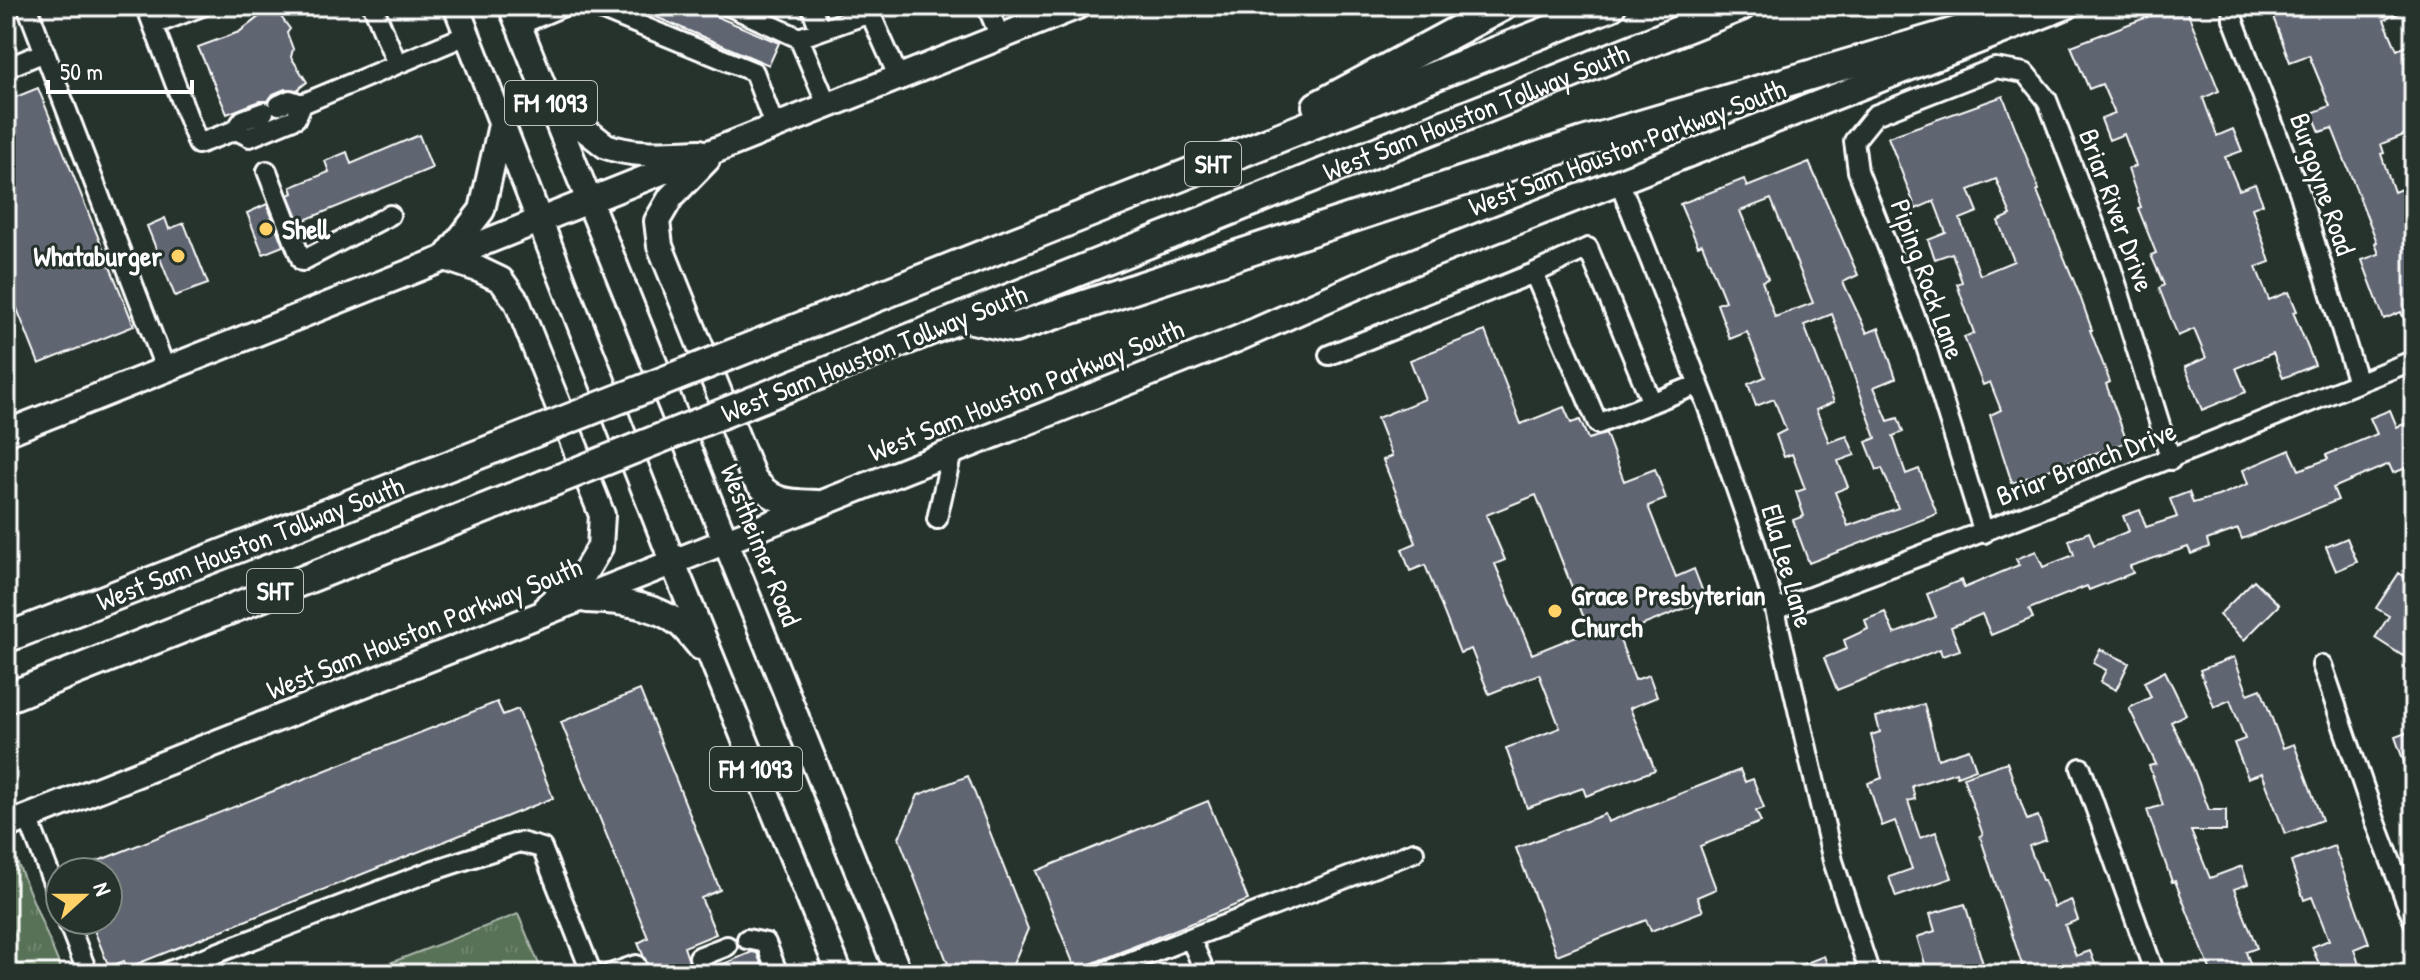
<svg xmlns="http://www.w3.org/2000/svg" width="2420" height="980" viewBox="0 0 2420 980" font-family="'Patrick Hand',sans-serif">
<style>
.grass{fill:url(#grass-tufts);stroke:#acb8ac;stroke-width:2}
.building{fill:#606572;stroke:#fff;stroke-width:2;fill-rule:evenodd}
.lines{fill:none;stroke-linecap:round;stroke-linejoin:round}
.minor-casing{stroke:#fff;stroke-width:24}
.major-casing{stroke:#fff;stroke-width:30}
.highway-casing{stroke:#fff;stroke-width:34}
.minor{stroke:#26332d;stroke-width:18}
.major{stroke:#26332d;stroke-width:24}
.highway{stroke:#26332d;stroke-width:28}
.highway-bridge-casing{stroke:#fff;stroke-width:34;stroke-linecap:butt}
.highway-bridge{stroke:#26332d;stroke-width:28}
.poi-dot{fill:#ffd166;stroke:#26332d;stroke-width:3}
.labels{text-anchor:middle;stroke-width:6;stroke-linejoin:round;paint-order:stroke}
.shield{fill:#26332d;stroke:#bec2c0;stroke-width:2}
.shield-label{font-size:26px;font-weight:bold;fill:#fff}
.street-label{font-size:28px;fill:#fff;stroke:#26332d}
.poi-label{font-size:28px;font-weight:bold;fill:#fff;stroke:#26332d;text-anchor:start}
</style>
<defs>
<pattern id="grass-tufts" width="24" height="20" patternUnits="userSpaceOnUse" patternTransform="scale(2)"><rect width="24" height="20" fill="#587258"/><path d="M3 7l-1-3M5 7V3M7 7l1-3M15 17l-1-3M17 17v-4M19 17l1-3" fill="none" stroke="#718771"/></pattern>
</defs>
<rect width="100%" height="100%" fill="#26332d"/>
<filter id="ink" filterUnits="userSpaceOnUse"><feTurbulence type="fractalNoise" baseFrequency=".0125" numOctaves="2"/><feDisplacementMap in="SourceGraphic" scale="16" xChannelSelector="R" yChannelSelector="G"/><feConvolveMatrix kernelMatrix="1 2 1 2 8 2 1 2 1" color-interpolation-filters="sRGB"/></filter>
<g filter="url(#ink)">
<path class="grass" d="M 11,847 L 63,974 L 6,974 L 6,849 Z
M 518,914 L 543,974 L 361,974 Z"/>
<path class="building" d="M 273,6 L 290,29 L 287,33 L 293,49 L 291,57 L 307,82 L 297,90 L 285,89 L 273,94 L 268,101 L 260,101 L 227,114 L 198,47 L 239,32 Z
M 630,6 L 692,6 L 779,43 L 769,65 Z
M 2176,6 L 2185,6 L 2219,91 L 2203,98 L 2217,136 L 2233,129 L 2242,151 L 2225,157 L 2239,190 L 2255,184 L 2263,204 L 2252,208 L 2270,262 L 2256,267 L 2269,300 L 2289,292 L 2297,311 L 2293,312 L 2315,365 L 2283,378 L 2273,353 L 2236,368 L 2246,392 L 2202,410 L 2185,367 L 2206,358 L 2194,329 L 2178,336 L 2159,288 L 2164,285 L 2151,255 L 2156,253 L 2138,208 L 2141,207 L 2128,169 L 2136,166 L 2124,134 L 2109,140 L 2101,119 L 2115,114 L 2102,84 L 2089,89 L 2071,46 Z
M 2269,6 L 2414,6 L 2384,20 L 2397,50 L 2414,43 L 2414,67 L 2406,71 L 2414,89 L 2414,131 L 2381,144 L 2384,153 L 2381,154 L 2394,192 L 2414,184 L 2414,342 L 2401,312 L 2384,319 L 2362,260 L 2379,254 L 2375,243 L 2377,242 L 2332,128 L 2320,132 L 2312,113 L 2330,106 L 2309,55 L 2290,62 Z
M 38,88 L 134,326 L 39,364 L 6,281 L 6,101 Z
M 2003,96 L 2039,190 L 2037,191 L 2080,296 L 2092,330 L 2090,330 L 2110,382 L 2106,384 L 2127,442 L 2012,483 L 1990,415 L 2001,410 L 1990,382 L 1983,385 L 1964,337 L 1974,333 L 1957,284 L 1962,282 L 1952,253 L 1935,259 L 1928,240 L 1946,233 L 1934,201 L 1916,209 L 1888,137 ZM 1996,179 L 2011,215 L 1998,221 L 2014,261 L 1980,275 L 1960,219 L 1978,212 L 1969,190 Z
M 419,135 L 432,168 L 300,222 L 289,195 L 293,193 L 291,187 L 329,172 L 325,161 L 347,152 L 351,164 Z
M 1809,162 L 1858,275 L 1843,282 L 1867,333 L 1879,328 L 1896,378 L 1874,387 L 1888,421 L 1898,418 L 1903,432 L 1893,436 L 1906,474 L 1919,469 L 1937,514 L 1809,563 L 1793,520 L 1804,516 L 1796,492 L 1805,489 L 1792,454 L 1784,457 L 1776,435 L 1786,430 L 1774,399 L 1756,406 L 1748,384 L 1765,377 L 1747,332 L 1730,339 L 1717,304 L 1725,301 L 1702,244 L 1698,246 L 1680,204 L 1744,179 L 1747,187 ZM 1771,199 L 1813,303 L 1775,317 L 1762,281 L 1768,279 L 1740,211 ZM 1832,314 L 1876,438 L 1866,442 L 1877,470 L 1882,468 L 1898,508 L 1848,526 L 1835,492 L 1848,487 L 1838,461 L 1855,455 L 1847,436 L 1829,442 L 1816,410 L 1834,402 L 1804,325 Z
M 267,204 L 283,246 L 263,254 L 247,213 Z
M 165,218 L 169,229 L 184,223 L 208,284 L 175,296 L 147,226 Z
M 1485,331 L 1521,424 L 1564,407 L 1571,423 L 1580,420 L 1588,439 L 1606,434 L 1624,481 L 1655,469 L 1666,499 L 1648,506 L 1676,577 L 1694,569 L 1706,600 L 1618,635 L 1635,680 L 1649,675 L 1657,697 L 1630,708 L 1655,770 L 1586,796 L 1583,788 L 1527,808 L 1506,748 L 1560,728 L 1539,674 L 1489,694 L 1471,649 L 1460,653 L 1425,565 L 1410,571 L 1402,549 L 1416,543 L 1383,460 L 1392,456 L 1377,418 L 1425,399 L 1410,360 ZM 1536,495 L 1589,631 L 1532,654 L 1495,564 L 1505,560 L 1486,515 Z
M 2390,410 L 2397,427 L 2414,420 L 2414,465 L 2393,473 L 2389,464 L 2333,488 L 2338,500 L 2242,539 L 2238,529 L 2207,540 L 2209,547 L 2191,554 L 2188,547 L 2130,566 L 2133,573 L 2089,590 L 2087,586 L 2029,609 L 2033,618 L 1991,635 L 1982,614 L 1951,627 L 1960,650 L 1942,656 L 1940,649 L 1837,690 L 1824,658 L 1847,649 L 1844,640 L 1868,629 L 1865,620 L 1885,612 L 1894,634 L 1936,617 L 1927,594 L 1961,580 L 1964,588 L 2019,565 L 2016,559 L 2036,551 L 2043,567 L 2074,555 L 2069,540 L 2089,532 L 2094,545 L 2129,531 L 2123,516 L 2140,510 L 2146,527 L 2177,517 L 2170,499 L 2189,492 L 2193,503 L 2218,496 L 2248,484 L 2243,470 L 2290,450 L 2299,470 L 2328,459 L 2326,455 L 2377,434 L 2370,418 Z
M 2347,538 L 2357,562 L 2336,571 L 2326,547 Z
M 2399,573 L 2414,583 L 2414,615 L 2404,631 L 2414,637 L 2403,656 L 2375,638 L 2389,616 L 2376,608 Z
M 2254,580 L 2279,605 L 2244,640 L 2219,615 Z
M 2100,649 L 2129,663 L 2116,690 L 2100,682 L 2106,670 L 2093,663 Z
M 2234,657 L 2248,694 L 2261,689 L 2283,748 L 2294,744 L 2322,820 L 2285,834 L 2262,773 L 2248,778 L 2234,743 L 2245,739 L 2230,700 L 2214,707 L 2200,670 Z
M 2165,671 L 2186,714 L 2171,722 L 2189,757 L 2209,810 L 2226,810 L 2226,831 L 2191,831 L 2210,878 L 2242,866 L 2248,884 L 2234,889 L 2257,948 L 2246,952 L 2254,974 L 2212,974 L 2175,881 L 2172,882 L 2147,810 L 2163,805 L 2149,766 L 2156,764 L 2129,708 L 2151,697 L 2144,682 Z
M 640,690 L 720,890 L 701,898 L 716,934 L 684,947 L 693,974 L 651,974 L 638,943 L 648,938 L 561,722 Z
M 497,702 L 503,715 L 518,709 L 553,798 L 127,968 L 124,961 L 109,967 L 90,920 L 108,920 L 108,872 L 73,871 Z
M 1924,704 L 1938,759 L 1969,749 L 1976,769 L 1957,776 L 1956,772 L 1912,786 L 1915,799 L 1908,801 L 1920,838 L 1936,832 L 1952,878 L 1896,897 L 1889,877 L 1912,869 L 1895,821 L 1882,826 L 1868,783 L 1882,778 L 1871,735 L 1880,732 L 1876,717 Z
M 2414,730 L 2414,783 L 2412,784 L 2395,737 Z
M 2007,762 L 2027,820 L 2038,816 L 2046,840 L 2029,846 L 2042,880 L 2044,880 L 2054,907 L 2071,900 L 2078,920 L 2065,925 L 2076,956 L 2090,951 L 2099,974 L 2025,974 L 1980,836 L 1983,835 L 1963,777 Z
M 1740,770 L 1745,782 L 1753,779 L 1764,808 L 1756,811 L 1761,822 L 1700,846 L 1716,889 L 1697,897 L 1703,911 L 1651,931 L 1646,920 L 1557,955 L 1516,848 L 1605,814 L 1608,822 Z
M 968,776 L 1028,929 L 1009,974 L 952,974 L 899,838 L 918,795 Z
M 1208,801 L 1248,900 L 1076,970 L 1036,871 Z
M 2334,846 L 2369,943 L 2354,949 L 2362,974 L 2323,974 L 2312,947 L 2329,940 L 2312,897 L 2304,900 L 2291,862 Z
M 1965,904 L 1986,974 L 1928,974 L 1917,937 L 1935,931 L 1930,914 Z
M 752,952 L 757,953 L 765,974 L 718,974 L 716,967 Z
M 1824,956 L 1831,974 L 1781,974 L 1781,973 Z"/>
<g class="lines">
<g class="minor-casing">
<path id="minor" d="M 27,6 L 165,368
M 146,6 L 198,144 L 236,130 L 243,120 L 264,112
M 373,6 L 397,64
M 593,6 L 754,72 L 775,128
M 729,6 L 799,38
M 811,6 L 820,30
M 987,6 L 1000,37
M 2232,6 L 2233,19 L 2299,191 L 2358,383
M 153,25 L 202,6
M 519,25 L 564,6
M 6,68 L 45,52
M 279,105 L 290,100 L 302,104 L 467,35
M 828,107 L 799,38 L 870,13 L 899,78
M 236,130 L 250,137 L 296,118 L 302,104
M 267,171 L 302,261 L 390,215
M 1620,183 L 1707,405 L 1756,546 L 1775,610 L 1833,861 L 1870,974
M 1534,273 L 1588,248 L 1652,403
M 1329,355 L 1534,273 L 1598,424 L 1699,384
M 937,519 L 952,452
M 1984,533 L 1924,340 L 1858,171 L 1854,141 L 1875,115 L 1995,68 L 2025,73 L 2047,100 L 2111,267 L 2171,460
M 1775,610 C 1990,531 2202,446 2414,360
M 2322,665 L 2375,820 L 2414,922
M 2081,768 L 2155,974
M 28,818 L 60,901
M 67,920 L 88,974
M 1190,938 L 1414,852
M 747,939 L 766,943 L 778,974
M 162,974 L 434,870 L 520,842 L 542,848 L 592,974
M 610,974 L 636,965 L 639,974
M 706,974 L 699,957 L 727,946
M 1099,974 L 1190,938 L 1206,974"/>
</g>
<g class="major-casing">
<path id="major" d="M 456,6 L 673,563 L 840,974
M 511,6 L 899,974
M 552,104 L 606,146 C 636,157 668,153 700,152
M 501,125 L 482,210 L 445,258 L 478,269 L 501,280 L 517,302 L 602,515 L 600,547 L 585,572 L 548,605
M 707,160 L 671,197 L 657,221 L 660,246 L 753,477 C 772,503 786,502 817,503
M 6,433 L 1078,6
M 587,600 C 617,601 654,604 678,623 C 686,629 693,639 700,647
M 6,826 L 1237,339 L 1398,268 L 2067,6"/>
</g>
<g class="highway-casing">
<g id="highway">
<path d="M 1317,106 L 1503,6"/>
<path d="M 963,317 L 1014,328 L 1583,142 L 2044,6"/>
<path d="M 816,321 L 1611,6"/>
<path id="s1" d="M 811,378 L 1741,6"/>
<path id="s2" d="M 6,638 L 495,448"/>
<path d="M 6,698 L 544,485"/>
</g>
</g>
<use href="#minor" class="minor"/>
<use href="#major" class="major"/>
<use href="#highway" class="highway"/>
<g class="highway-bridge-casing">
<path id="highway-bridge" d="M 495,448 L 816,321
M 544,485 L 811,378"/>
</g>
<use href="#highway-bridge" class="highway-bridge"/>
</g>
</g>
<g class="poi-dot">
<circle cx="266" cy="229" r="8"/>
<circle cx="178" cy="256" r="8"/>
<circle cx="1555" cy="611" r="8"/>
</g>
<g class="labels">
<g class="shield">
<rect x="505" y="81" width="92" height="44" rx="6"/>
<rect x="1185" y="142" width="56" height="44" rx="6"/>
<rect x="247" y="569" width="56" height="44" rx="6"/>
<rect x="710" y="747" width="92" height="44" rx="6"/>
</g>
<g class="shield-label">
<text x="551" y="112">FM 1093</text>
<text x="1213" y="173">SHT</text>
<text x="275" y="600">SHT</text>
<text x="756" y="778">FM 1093</text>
</g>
<g class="street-label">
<text dy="10" stroke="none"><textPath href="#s1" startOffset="716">West Sam Houston Tollway South</textPath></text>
<text transform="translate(1627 147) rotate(-21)" y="10">West Sam Houston Parkway South</text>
<text transform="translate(2323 184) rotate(71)" y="10">Burgoyne Road</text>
<text transform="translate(2117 210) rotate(70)" y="10">Briar River Drive</text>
<text transform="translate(1928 279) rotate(70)" y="10">Piping Rock Lane</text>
<text transform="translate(874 353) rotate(-22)" y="10">West Sam Houston Tollway South</text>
<text transform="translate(1026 390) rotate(-22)" y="10">West Sam Houston Parkway South</text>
<text transform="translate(2086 463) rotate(-21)" y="10">Briar Branch Drive</text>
<text dy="10" stroke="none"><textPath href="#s2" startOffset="262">West Sam Houston Tollway South</textPath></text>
<text transform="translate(761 545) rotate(68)" y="10">Westheimer Road</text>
<text transform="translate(1788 566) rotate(74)" y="10">Ella Lee Lane</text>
<text transform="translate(424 628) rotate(-22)" y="10">West Sam Houston Parkway South</text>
</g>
<g class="poi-label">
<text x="282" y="239">Shell</text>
<text x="162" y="266" text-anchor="end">Whataburger</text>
<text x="1571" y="605">Grace Presbyterian<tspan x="1571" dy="32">Church</tspan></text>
</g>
</g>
<rect width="2420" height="980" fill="none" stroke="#26332d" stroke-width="32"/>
<rect x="16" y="16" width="2388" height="948" fill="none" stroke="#fff" stroke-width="3" filter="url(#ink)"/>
<g transform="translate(84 896) rotate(69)"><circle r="38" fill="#26332d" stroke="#7d8581" stroke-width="2"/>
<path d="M0-6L14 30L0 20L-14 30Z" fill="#ffd166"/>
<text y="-12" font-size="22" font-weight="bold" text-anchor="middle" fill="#ffffff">N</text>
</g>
<path d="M48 80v12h144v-12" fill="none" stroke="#ffffff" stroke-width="4"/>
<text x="60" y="80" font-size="24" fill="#ffffff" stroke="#26332d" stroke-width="6" paint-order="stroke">50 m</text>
</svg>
